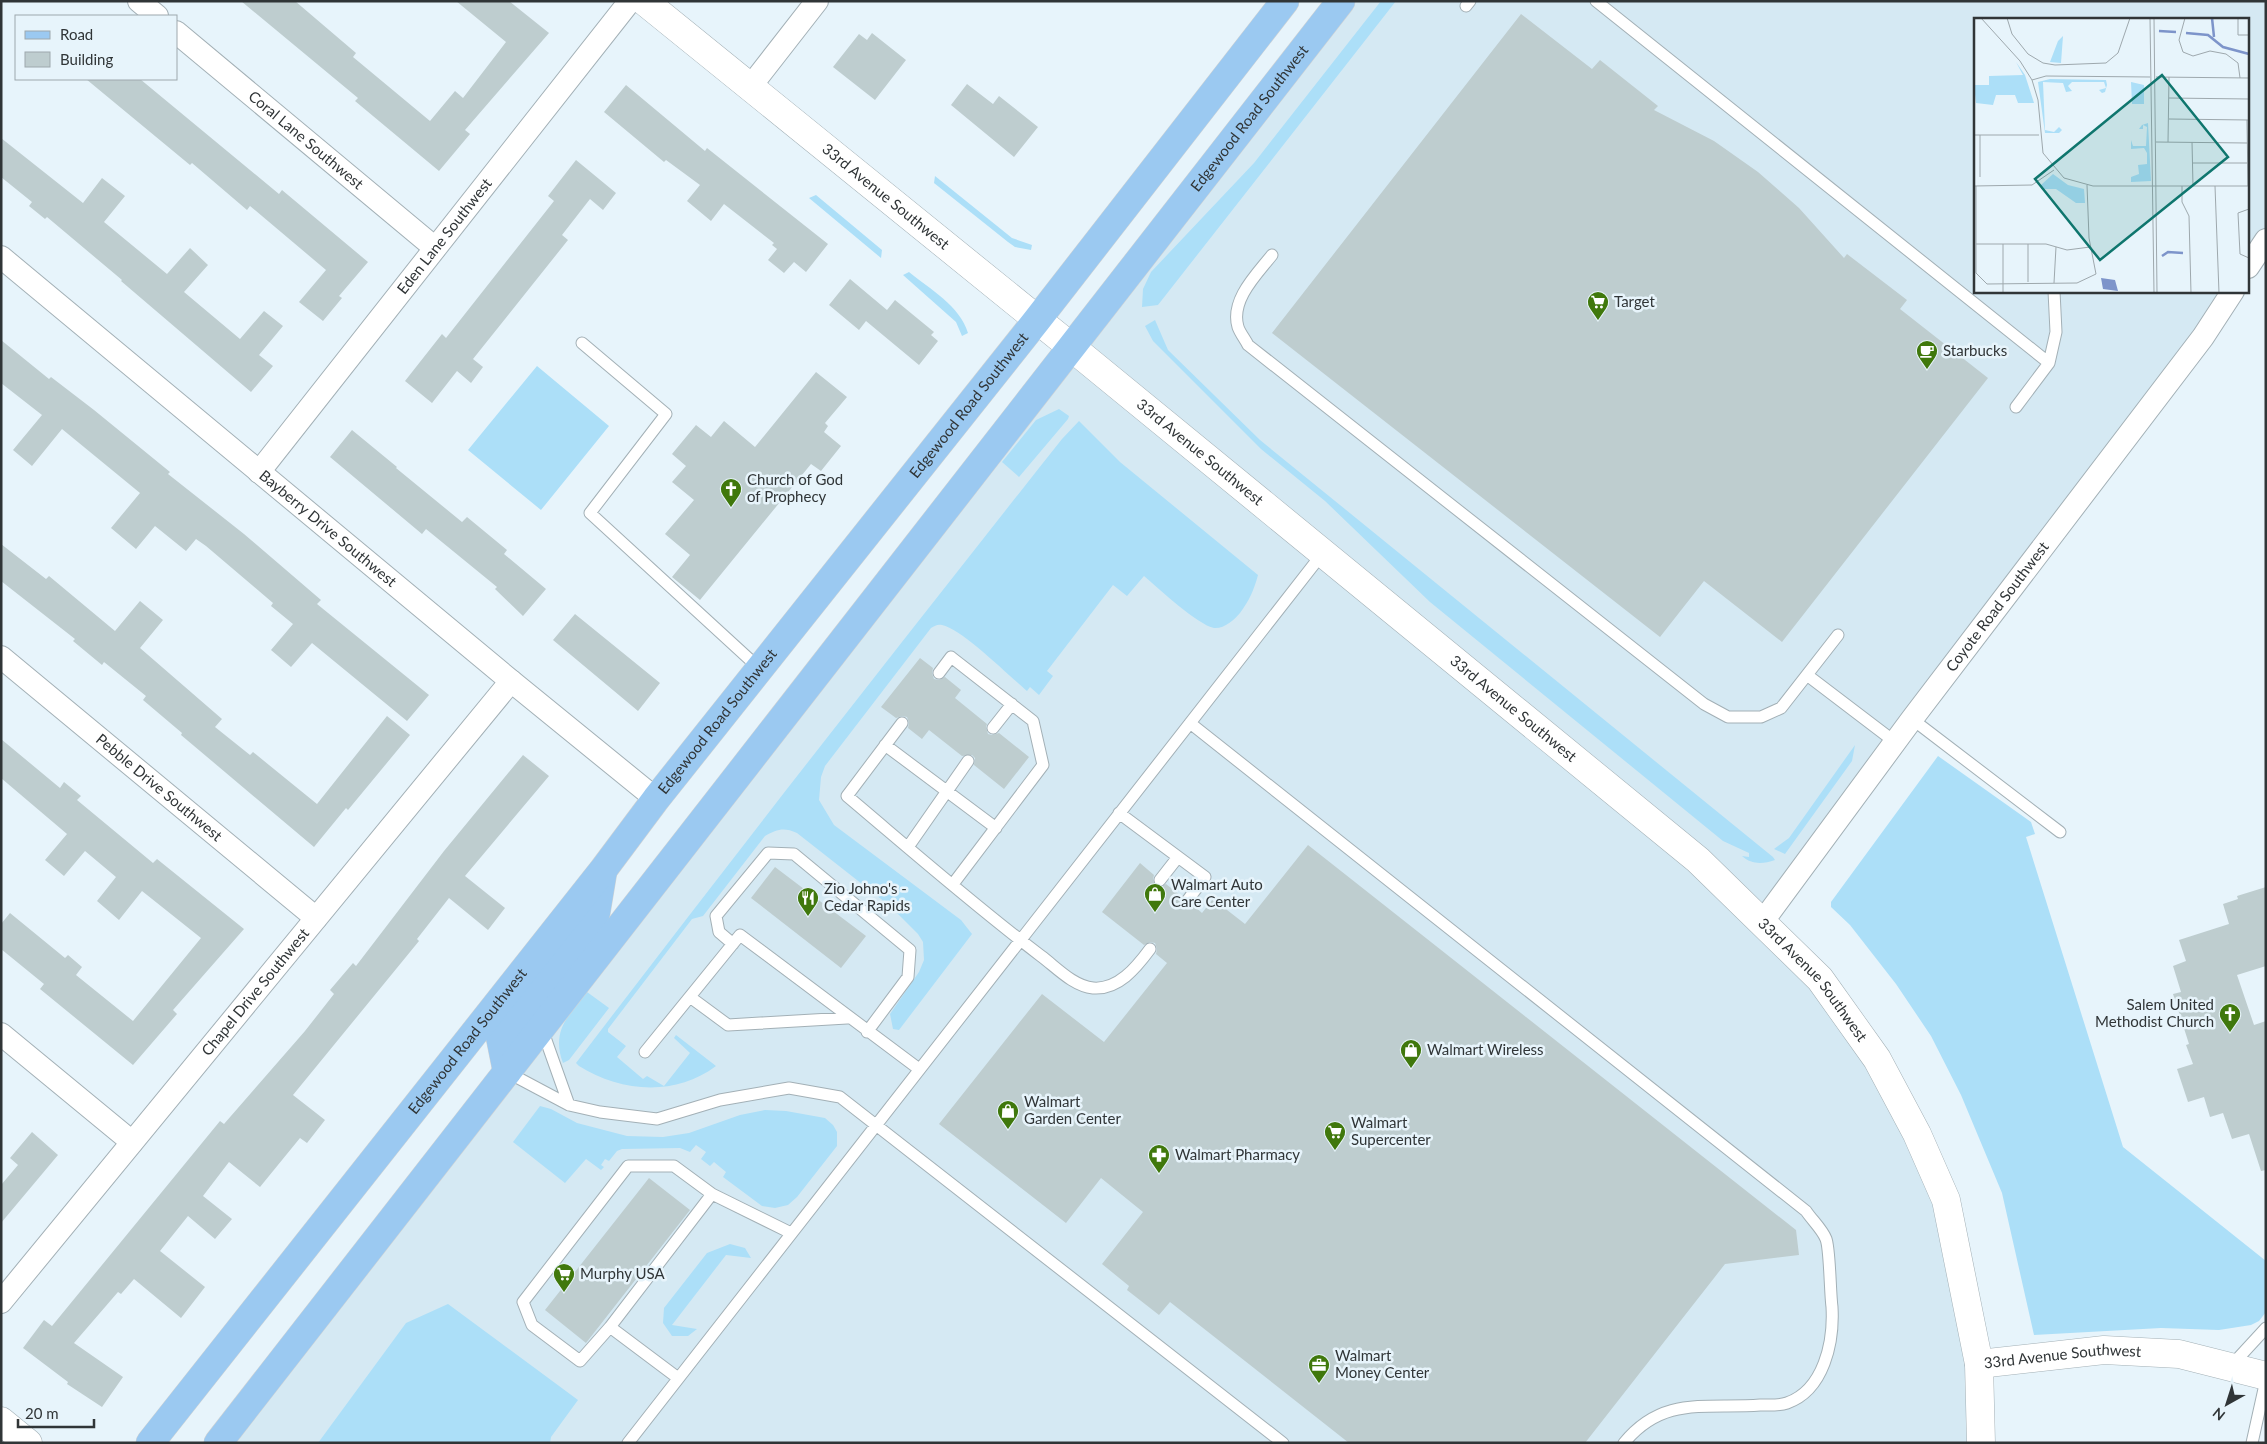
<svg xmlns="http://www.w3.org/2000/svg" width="2267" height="1444" viewBox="0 0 2267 1444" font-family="Lato,sans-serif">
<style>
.built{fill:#d5e9f3}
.grass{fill:#acdff8}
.building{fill:#becdcf}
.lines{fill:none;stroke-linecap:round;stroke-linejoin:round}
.service-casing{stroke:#a3b0b6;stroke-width:13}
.minor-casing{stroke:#a3b0b6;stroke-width:24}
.tertiary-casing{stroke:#a3b0b6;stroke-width:29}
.primary-casing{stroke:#d1d3d3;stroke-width:29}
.service{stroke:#fff;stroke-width:11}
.minor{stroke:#fff;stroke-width:22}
.tertiary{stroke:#fff;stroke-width:28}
.primary{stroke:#9bc9f1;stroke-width:28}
.labels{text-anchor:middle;stroke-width:5;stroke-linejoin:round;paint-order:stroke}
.street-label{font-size:15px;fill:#303537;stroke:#e7f4fb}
.poi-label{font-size:15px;fill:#303537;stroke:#e7f4fb;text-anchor:start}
.inset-river{fill:none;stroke:#7d94ca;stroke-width:2.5}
.inset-road{fill:none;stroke:#9ea8ad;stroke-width:1}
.view{fill:#0f766e;fill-opacity:0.15;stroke:#0f766e;stroke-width:2.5}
.inset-edge{fill:none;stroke:#303537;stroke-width:2.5}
</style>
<rect width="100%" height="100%" fill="#e7f4fb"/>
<path class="built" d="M 1341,1 L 2266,1 L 2266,240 L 2248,267 L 2248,19 L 1976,19 L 1976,291 L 2233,291 L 1763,921 L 1820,979 L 1946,1200 L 1981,1443 L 218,1443 Z"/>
<path class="grass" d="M 1381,1 L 1396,1 L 1158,305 L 1142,307 L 1143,289 L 1151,272 L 1254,163 Z
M 935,176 L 1012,238 L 1032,245 L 1031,250 L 1015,247 L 1008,242 L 934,183 Z
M 816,195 L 882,250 L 881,258 L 809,198 Z
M 909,272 C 930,289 960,306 968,333 L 962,336 L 956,322 L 903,275 Z
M 1155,320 L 1168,350 L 1260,440 L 1773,857 L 1775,860 C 1763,864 1752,865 1742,856 L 1749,857 L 1749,853 L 1723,841 L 1430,602 L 1325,501 L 1261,449 L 1153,341 L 1145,326 Z
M 537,366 L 609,426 L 541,510 L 468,450 Z
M 1059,409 L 1069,416 L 1068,419 L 1019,477 L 1002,462 L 1036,420 Z
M 1079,421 L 1120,462 L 1258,575 C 1254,590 1249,601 1240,613 C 1234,620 1224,629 1214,628 C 1198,625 1158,588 1144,576 L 1127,596 L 1113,585 L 1047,671 L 1053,676 L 1039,695 L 1030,687 L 1027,691 C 1009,676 962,629 942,625 C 937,624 935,626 931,628 L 825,766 L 821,777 L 819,800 L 834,825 L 961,920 L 972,934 L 899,1030 L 893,1029 L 890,1014 L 919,972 L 924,960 L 923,942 L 918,934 L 890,906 L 797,833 C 784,827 777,829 765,836 L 703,916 L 692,919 L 608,1029 L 608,1032 L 626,1046 L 617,1057 L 643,1079 L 647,1076 L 664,1086 L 690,1053 L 674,1038 L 676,1035 L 716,1066 C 675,1097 620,1092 579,1066 L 576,1063 C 736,853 898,646 1062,439 Z
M 1855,745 L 1852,761 L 1785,854 L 1774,849 L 1789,838 Z
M 1938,756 L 2031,822 L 2035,834 L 2026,837 L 2123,1147 L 2266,1261 L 2266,1312 L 2259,1321 L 2251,1325 L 2219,1330 L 2161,1328 L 2034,1335 L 2002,1193 L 1961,1095 L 1931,1036 L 1896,984 L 1850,925 L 1831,907 L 1831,902 Z
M 587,992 L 609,1008 L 569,1060 L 563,1063 C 551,1032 568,1015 587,992 Z
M 540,1106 L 551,1109 L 577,1123 L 627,1136 L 663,1137 L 689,1133 L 740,1115 L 765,1110 L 786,1111 L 825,1118 L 833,1125 L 837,1132 L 837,1146 L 797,1197 L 788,1205 L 775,1208 L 762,1206 L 723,1177 L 726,1172 L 714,1162 L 710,1166 L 701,1159 L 706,1152 L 696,1145 L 690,1152 L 680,1148 L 622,1149 L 617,1151 L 609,1161 L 605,1159 L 601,1165 L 604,1167 L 601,1170 L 586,1159 L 565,1183 L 513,1142 Z
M 730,1244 L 745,1248 L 751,1258 L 726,1255 L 672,1325 L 697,1329 L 688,1336 L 672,1336 L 663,1323 L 664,1308 L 707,1253 Z
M 448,1304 L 578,1400 L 551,1437 L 550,1443 L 318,1443 L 406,1323 Z"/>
<path class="building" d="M 241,1 L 295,1 L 356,53 L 353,57 L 430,121 L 455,91 L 463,98 L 506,42 L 456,1 L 509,1 L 549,33 L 465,130 L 470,134 L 439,171 L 355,101 L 358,98 Z
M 1521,14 L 1592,69 L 1600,60 L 1658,106 L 1654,110 L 1714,141 L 1758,172 L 1799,208 L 1844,258 L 1847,254 L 1907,300 L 1900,309 L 1988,378 L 1782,642 L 1704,581 L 1660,637 L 1272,333 Z
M 872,33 L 906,60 L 875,100 L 833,67 L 859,34 L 867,40 Z
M 86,79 L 140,79 L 279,194 L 282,190 L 368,262 L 339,296 L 342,298 L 323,321 L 299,302 L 326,270 L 250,206 L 247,210 L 192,163 L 190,165 Z
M 967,84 L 993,104 L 999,96 L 1038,127 L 1014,157 L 951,105 Z
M 626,85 L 705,151 L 707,148 L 828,244 L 806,272 L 794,262 L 784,273 L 768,260 L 777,249 L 772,245 L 774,243 L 724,204 L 711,221 L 687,201 L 700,185 L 666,160 L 664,162 L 604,112 Z
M 1,138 L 83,203 L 102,178 L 125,196 L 104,222 L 167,274 L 190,248 L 208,265 L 184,292 L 240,339 L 264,311 L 283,326 L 259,355 L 273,366 L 251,392 L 121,281 L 122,280 L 47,217 L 45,219 L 29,206 L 32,202 L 1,177 Z
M 576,160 L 616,193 L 603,210 L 590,199 L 562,235 L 568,240 L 473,359 L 483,367 L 471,383 L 457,371 L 432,403 L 405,381 L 442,334 L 446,338 L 554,201 L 548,196 Z
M 850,279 L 887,310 L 895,300 L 934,332 L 931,335 L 938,341 L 919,365 L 866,321 L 859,330 L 829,305 Z
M 1,340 L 49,379 L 51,377 L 94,410 L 170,472 L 168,474 L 244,534 L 321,600 L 317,604 L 429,695 L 407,721 L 312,643 L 291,667 L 271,650 L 293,624 L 271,606 L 273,603 L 206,546 L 196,539 L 186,551 L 155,526 L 136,549 L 111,528 L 140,493 L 62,429 L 32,466 L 13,450 L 42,415 L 1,383 Z
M 816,372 L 847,397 L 825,423 L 828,426 L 824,432 L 841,446 L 821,471 L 811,464 L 700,600 L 672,577 L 690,555 L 665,534 L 694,500 L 672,482 L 686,466 L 672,454 L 696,425 L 711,437 L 724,421 L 755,447 Z
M 352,430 L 397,467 L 396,468 L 462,522 L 467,517 L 507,550 L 504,554 L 546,589 L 523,616 L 495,589 L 497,587 L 426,529 L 422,534 L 330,457 Z
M 1,544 L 46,579 L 49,576 L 115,631 L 140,601 L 163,620 L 140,648 L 222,719 L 215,727 L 250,755 L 253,752 L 317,804 L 387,716 L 410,735 L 348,810 L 346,808 L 314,847 L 181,735 L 182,733 L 143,700 L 146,696 L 104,662 L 102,665 L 73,641 L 75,639 L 1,581 Z
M 575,614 L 660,683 L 638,711 L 553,640 Z
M 920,658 L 933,668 L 932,673 L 934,679 L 939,680 L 945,677 L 961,690 L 955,698 L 987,724 L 986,727 L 988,734 L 992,735 L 999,733 L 1029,757 L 1004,789 L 974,765 L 975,758 L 972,755 L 962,756 L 929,730 L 922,739 L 908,728 L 909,723 L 907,717 L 902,716 L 896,718 L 881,707 Z
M 1,739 L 60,788 L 64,782 L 81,796 L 77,800 L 153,863 L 157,859 L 244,929 L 173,1010 L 177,1014 L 133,1065 L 40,989 L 44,984 L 1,949 L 1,924 L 10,913 L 65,958 L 68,955 L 82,967 L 76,975 L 133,1021 L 201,938 L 142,891 L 119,920 L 97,901 L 116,877 L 85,851 L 64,876 L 45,860 L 67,834 L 1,778 Z
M 523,755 L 549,776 L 465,876 L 505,908 L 488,930 L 449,898 L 417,939 L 419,941 L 293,1095 L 325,1120 L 307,1143 L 300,1138 L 260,1187 L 229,1162 L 203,1196 L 232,1219 L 215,1239 L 188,1216 L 160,1251 L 205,1287 L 181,1318 L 134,1279 L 121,1294 L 118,1292 L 74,1343 L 123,1377 L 102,1407 L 67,1384 L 68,1382 L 23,1348 L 44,1320 L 52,1326 L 220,1121 L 224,1124 L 305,1031 L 334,994 L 330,990 L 353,963 L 356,966 L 444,851 Z
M 1308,845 L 1796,1230 L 1799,1255 L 1725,1264 L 1585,1443 L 1349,1443 L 1170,1302 L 1159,1315 L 1127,1290 L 1129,1286 L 1102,1264 L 1143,1212 L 1101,1178 L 1066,1223 L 939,1124 L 1042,994 L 1104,1042 L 1167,963 L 1156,954 L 1157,949 L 1155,943 L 1150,942 L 1144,945 L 1102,912 L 1140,863 L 1154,875 L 1153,879 L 1155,886 L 1159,887 L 1166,884 L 1181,896 L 1180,903 L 1183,907 L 1189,908 L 1193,905 L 1202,913 L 1213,899 L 1245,924 Z
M 775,867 L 866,936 L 841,968 L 751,898 Z
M 2266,887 L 2266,966 L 2237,975 L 2254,1025 L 2266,1021 L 2266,1170 L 2261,1171 L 2249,1134 L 2232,1139 L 2223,1113 L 2210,1117 L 2204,1097 L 2188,1102 L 2177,1069 L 2193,1064 L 2186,1045 L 2189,1044 L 2173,994 L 2181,992 L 2173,966 L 2186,961 L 2179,940 L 2229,924 L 2223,904 L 2238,899 L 2237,896 Z
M 32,1132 L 58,1155 L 1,1223 L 1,1185 L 18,1165 L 10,1158 Z
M 649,1178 L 690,1210 L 586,1343 L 545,1310 Z"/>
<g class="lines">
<g class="service-casing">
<path id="service" d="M 1596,1 L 2049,363
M 1466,6 L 1470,1
M 1272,255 C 1257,274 1230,300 1238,327 C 1240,333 1245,339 1248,345 L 1704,704 L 1728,717 L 1761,717 L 1781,708 L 1838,635
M 582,343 L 666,414 L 590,513 L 760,669
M 2016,407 L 2049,363 L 2056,332 L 2054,291
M 939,673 L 951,657 L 1033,721 L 1043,765 L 953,884
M 1807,675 L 1895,742
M 1912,719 L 2060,832
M 902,723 L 847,796 C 911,850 975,906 1041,956 C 1056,967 1073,986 1093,988 C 1118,990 1136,968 1150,949
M 1190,723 L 1806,1211 C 1812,1220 1822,1229 1826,1239 C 1830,1249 1830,1293 1832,1307 C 1834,1342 1824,1390 1787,1403 C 1779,1406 1768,1405 1760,1405 C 1707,1409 1663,1395 1624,1443
M 993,728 L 1012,704
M 885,745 L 996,828
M 1119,813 L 1205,877 L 1187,901
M 908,847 L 968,761
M 1160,880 L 1178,857
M 733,944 L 719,932 L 716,916 L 768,853 L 794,854 L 910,950 L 908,977 L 867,1032
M 690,997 L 728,1025 L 847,1018
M 542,1029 L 569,1105
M 645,1052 L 740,935 L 919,1069
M 507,1072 L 569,1105 L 600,1112 L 657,1119 L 720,1100 L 789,1088 L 840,1097 L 1283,1443
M 610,1327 L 580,1361 L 532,1325 L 523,1302 L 628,1166 L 674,1166 L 712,1194
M 2231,1366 L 2266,1328
M 678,1378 L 610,1327 L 712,1194 L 791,1233
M 628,1443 L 1322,554
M 2252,1443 L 2266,1380"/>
</g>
<g class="minor-casing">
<g id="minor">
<path d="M 139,1 L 157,16"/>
<path id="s1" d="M 176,32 L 435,248"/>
<path d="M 750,87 L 817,1"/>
<path id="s2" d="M 1,257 L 511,681 L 656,799"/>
<path d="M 2248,267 L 2266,240"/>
<path id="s3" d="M 259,472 L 630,1"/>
<path id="s4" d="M 1,657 L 316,918"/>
<path id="s5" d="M 1763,921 L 1912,719 L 2203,337 L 2233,291"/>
<path d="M 1,1034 L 132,1142"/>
<path id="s6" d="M 1,1302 L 511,681"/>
</g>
</g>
<g class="tertiary-casing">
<g id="tertiary">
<path id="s7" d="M 644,1 L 1070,346 L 1698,860 L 1820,979 L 1877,1059 L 1917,1134 L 1946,1200 L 1979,1364 L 1981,1443"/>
<path id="s8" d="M 1979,1364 L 2104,1350 L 2179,1354 L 2266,1376"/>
<path d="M 1,1421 L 28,1443"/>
</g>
</g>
<g class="primary-casing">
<g id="primary">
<path d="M 507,1072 L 500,1037 L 596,913 L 603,871"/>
<path id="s9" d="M 150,1443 L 603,870 L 656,799 L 1037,320 L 1285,1"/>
<path id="s10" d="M 218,1443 L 1341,1"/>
</g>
</g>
<use href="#service" class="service"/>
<use href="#minor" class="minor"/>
<use href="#tertiary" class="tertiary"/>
<use href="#primary" class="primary"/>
</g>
<defs>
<g id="supermarket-pin" transform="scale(1.125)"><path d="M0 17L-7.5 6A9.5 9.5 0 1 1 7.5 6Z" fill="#40780c" stroke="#e7f4fb"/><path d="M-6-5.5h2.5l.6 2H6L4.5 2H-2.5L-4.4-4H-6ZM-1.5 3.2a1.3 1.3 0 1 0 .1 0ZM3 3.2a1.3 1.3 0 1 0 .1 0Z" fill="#fff"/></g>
<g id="cafe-pin" transform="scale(1.125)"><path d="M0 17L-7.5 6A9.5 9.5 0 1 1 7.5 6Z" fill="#40780c" stroke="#e7f4fb"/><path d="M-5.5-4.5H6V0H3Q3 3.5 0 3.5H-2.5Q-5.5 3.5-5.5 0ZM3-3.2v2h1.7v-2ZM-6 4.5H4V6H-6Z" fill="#fff"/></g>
<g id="church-pin" transform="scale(1.125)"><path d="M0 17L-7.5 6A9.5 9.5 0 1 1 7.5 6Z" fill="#40780c" stroke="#e7f4fb"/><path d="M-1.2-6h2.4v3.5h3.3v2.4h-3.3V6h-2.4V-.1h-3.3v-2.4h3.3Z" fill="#fff"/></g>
<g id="shop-pin" transform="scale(1.125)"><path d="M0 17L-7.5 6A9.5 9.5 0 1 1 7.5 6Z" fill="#40780c" stroke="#e7f4fb"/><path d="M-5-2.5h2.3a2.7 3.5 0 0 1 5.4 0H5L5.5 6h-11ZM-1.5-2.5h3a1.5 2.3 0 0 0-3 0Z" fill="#fff"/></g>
<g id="restaurant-pin" transform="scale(1.125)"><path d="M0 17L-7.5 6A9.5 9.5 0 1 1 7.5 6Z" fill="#40780c" stroke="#e7f4fb"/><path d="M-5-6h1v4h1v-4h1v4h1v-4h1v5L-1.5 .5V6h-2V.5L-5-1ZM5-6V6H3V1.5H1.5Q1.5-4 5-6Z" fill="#fff"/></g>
<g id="pharmacy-pin" transform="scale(1.125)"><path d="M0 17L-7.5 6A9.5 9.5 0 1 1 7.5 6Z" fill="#40780c" stroke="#e7f4fb"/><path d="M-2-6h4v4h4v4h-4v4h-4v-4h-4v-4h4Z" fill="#fff"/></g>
<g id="office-pin" transform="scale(1.125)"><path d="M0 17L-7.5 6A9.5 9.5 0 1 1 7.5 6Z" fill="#40780c" stroke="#e7f4fb"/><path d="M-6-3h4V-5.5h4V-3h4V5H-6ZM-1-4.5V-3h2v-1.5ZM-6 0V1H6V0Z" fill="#fff"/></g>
</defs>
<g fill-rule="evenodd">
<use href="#supermarket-pin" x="1598" y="302"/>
<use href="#cafe-pin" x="1927" y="351"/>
<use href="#church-pin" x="731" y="489"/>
<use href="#shop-pin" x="1155" y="894"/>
<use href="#restaurant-pin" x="808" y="898"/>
<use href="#church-pin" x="2230" y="1014"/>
<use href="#shop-pin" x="1411" y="1050"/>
<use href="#shop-pin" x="1008" y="1111"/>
<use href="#supermarket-pin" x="1335" y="1132"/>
<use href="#pharmacy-pin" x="1159" y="1155"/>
<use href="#supermarket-pin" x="564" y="1274"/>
<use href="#office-pin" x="1319" y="1365"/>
</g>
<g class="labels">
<g class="street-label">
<text dy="5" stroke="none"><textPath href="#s10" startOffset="1679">Edgewood Road Southwest</textPath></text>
<text dy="5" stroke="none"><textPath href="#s1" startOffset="169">Coral Lane Southwest</textPath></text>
<text dy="5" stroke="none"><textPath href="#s7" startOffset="311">33rd Avenue Southwest</textPath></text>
<text dy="5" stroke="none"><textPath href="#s3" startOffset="300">Eden Lane Southwest</textPath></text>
<text dy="5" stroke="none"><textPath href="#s9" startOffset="1322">Edgewood Road Southwest</textPath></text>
<text dy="5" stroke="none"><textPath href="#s7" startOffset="716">33rd Avenue Southwest</textPath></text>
<text dy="5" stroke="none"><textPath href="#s2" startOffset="425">Bayberry Drive Southwest</textPath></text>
<text dy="5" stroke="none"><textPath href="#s5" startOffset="392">Coyote Road Southwest</textPath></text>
<text dy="5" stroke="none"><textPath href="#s7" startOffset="1121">33rd Avenue Southwest</textPath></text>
<text dy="5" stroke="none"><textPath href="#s9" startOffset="918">Edgewood Road Southwest</textPath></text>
<text dy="5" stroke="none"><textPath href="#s4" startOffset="205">Pebble Drive Southwest</textPath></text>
<text dy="5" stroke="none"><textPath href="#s7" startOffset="1526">33rd Avenue Southwest</textPath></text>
<text dy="5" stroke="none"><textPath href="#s6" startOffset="401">Chapel Drive Southwest</textPath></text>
<text dy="5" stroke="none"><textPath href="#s9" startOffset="512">Edgewood Road Southwest</textPath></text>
<text dy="5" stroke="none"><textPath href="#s8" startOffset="84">33rd Avenue Southwest</textPath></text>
</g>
<g class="poi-label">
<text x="1614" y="307">Target</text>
<text x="1943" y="356">Starbucks</text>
<text x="747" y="485">Church of God<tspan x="747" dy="17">of Prophecy</tspan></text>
<text x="1171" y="890">Walmart Auto<tspan x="1171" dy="17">Care Center</tspan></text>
<text x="824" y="894">Zio Johno's -<tspan x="824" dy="17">Cedar Rapids</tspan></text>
<text x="2214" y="1010" text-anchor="end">Salem United<tspan x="2214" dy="17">Methodist Church</tspan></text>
<text x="1427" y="1055">Walmart Wireless</text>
<text x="1024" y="1107">Walmart<tspan x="1024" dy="17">Garden Center</tspan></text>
<text x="1351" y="1128">Walmart<tspan x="1351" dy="17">Supercenter</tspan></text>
<text x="1175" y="1160">Walmart Pharmacy</text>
<text x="580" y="1279">Murphy USA</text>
<text x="1335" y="1361">Walmart<tspan x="1335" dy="17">Money Center</tspan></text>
</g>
</g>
<g transform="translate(1974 18)">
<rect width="275" height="275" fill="#e7f4fb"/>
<path d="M 89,18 L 87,45 L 76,44 L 84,23 ZM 42,44 L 51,57 L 60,85 L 44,85 L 41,77 L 22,77 L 19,87 L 2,85 L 0,67 L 15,67 L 15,58 L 49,57 ZM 76,61 L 132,62 L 133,67 L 131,74 L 128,75 L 125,72 L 132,70 L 130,64 L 98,64 L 94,68 L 98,73 L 92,74 L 89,65 L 69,64 L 71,112 L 80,114 L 85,109 L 88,112 L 85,115 L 71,115 L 64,64 ZM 157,64 L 170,67 L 170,86 L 158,86 ZM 174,105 L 177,163 L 157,164 L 157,159 L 165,156 L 164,147 L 173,146 L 173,135 L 170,130 L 157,131 L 157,122 L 159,128 L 172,128 L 173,109 L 169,107 L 169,111 L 165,111 L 168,107 ZM 79,156 L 94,167 L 110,171 L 111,185 L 102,185 L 82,171 L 67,171 L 67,167 Z" fill="#acdff8"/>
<path d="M 127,260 L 141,262 L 144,273 L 129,271 Z" fill="#7d94ca"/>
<path class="inset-river" d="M 238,0 L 240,19M 185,13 L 202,14M 212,15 L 234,17 L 249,29 L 275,36M 188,238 L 194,234 L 209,235"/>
<path class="inset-road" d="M 7,0 L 46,43 L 58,62 L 64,82 L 69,135 L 90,160 L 119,168 L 275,168M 33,0 L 38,16 L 54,36 L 69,45 L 81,47 L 132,45 L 144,35 L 156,0M 176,0 L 180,275M 180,0 L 183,275M 211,0 L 205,22 L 209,34 L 219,38 L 236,33 L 252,36 L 264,45 L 266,60M 264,0 L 264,17 L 275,17M 182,59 L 275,60M 58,62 L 72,58 L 176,59M 195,80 L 275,81M 195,101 L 275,102M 273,102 L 274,168M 0,117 L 65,117M 6,117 L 6,159M 182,124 L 273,125M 194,124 L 195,59M 218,124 L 219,168M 218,145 L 273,145M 0,168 L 58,167 L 80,152M 2,168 L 2,255 L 13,266 L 103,265 L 122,256 L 115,220 L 113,167M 208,168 L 208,184 L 215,198 L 217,275M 241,168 L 245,275M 275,191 L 264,195 L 266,236 L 275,240M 2,226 L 72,226 L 93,232 L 116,229M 54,226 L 54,264M 80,265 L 82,229M 29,275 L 29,226"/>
<path class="view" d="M 188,57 L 254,139 L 126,242 L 61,161 Z"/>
<rect width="275" height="275" class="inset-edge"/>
</g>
<rect width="2267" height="1444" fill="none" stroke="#303537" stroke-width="5"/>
<rect x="15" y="15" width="162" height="65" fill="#e7f4fb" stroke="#9ea8ad"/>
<rect x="25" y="31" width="25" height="8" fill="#9bc9f1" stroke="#9ea8ad"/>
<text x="60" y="40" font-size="15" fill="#303537">Road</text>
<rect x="25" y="52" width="25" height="15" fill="#becdcf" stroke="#9ea8ad"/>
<text x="60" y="65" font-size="15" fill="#303537">Building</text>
<g transform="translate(2227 1404) rotate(219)" stroke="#e7f4fb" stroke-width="4" paint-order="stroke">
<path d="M0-4L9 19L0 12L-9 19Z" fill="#303537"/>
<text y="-8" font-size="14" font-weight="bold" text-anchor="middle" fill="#303537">N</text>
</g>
<path d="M18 1419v8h76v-8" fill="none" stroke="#303537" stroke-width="2.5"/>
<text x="25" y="1419" font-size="15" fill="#303537" stroke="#e7f4fb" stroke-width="4" paint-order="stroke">20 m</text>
</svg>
